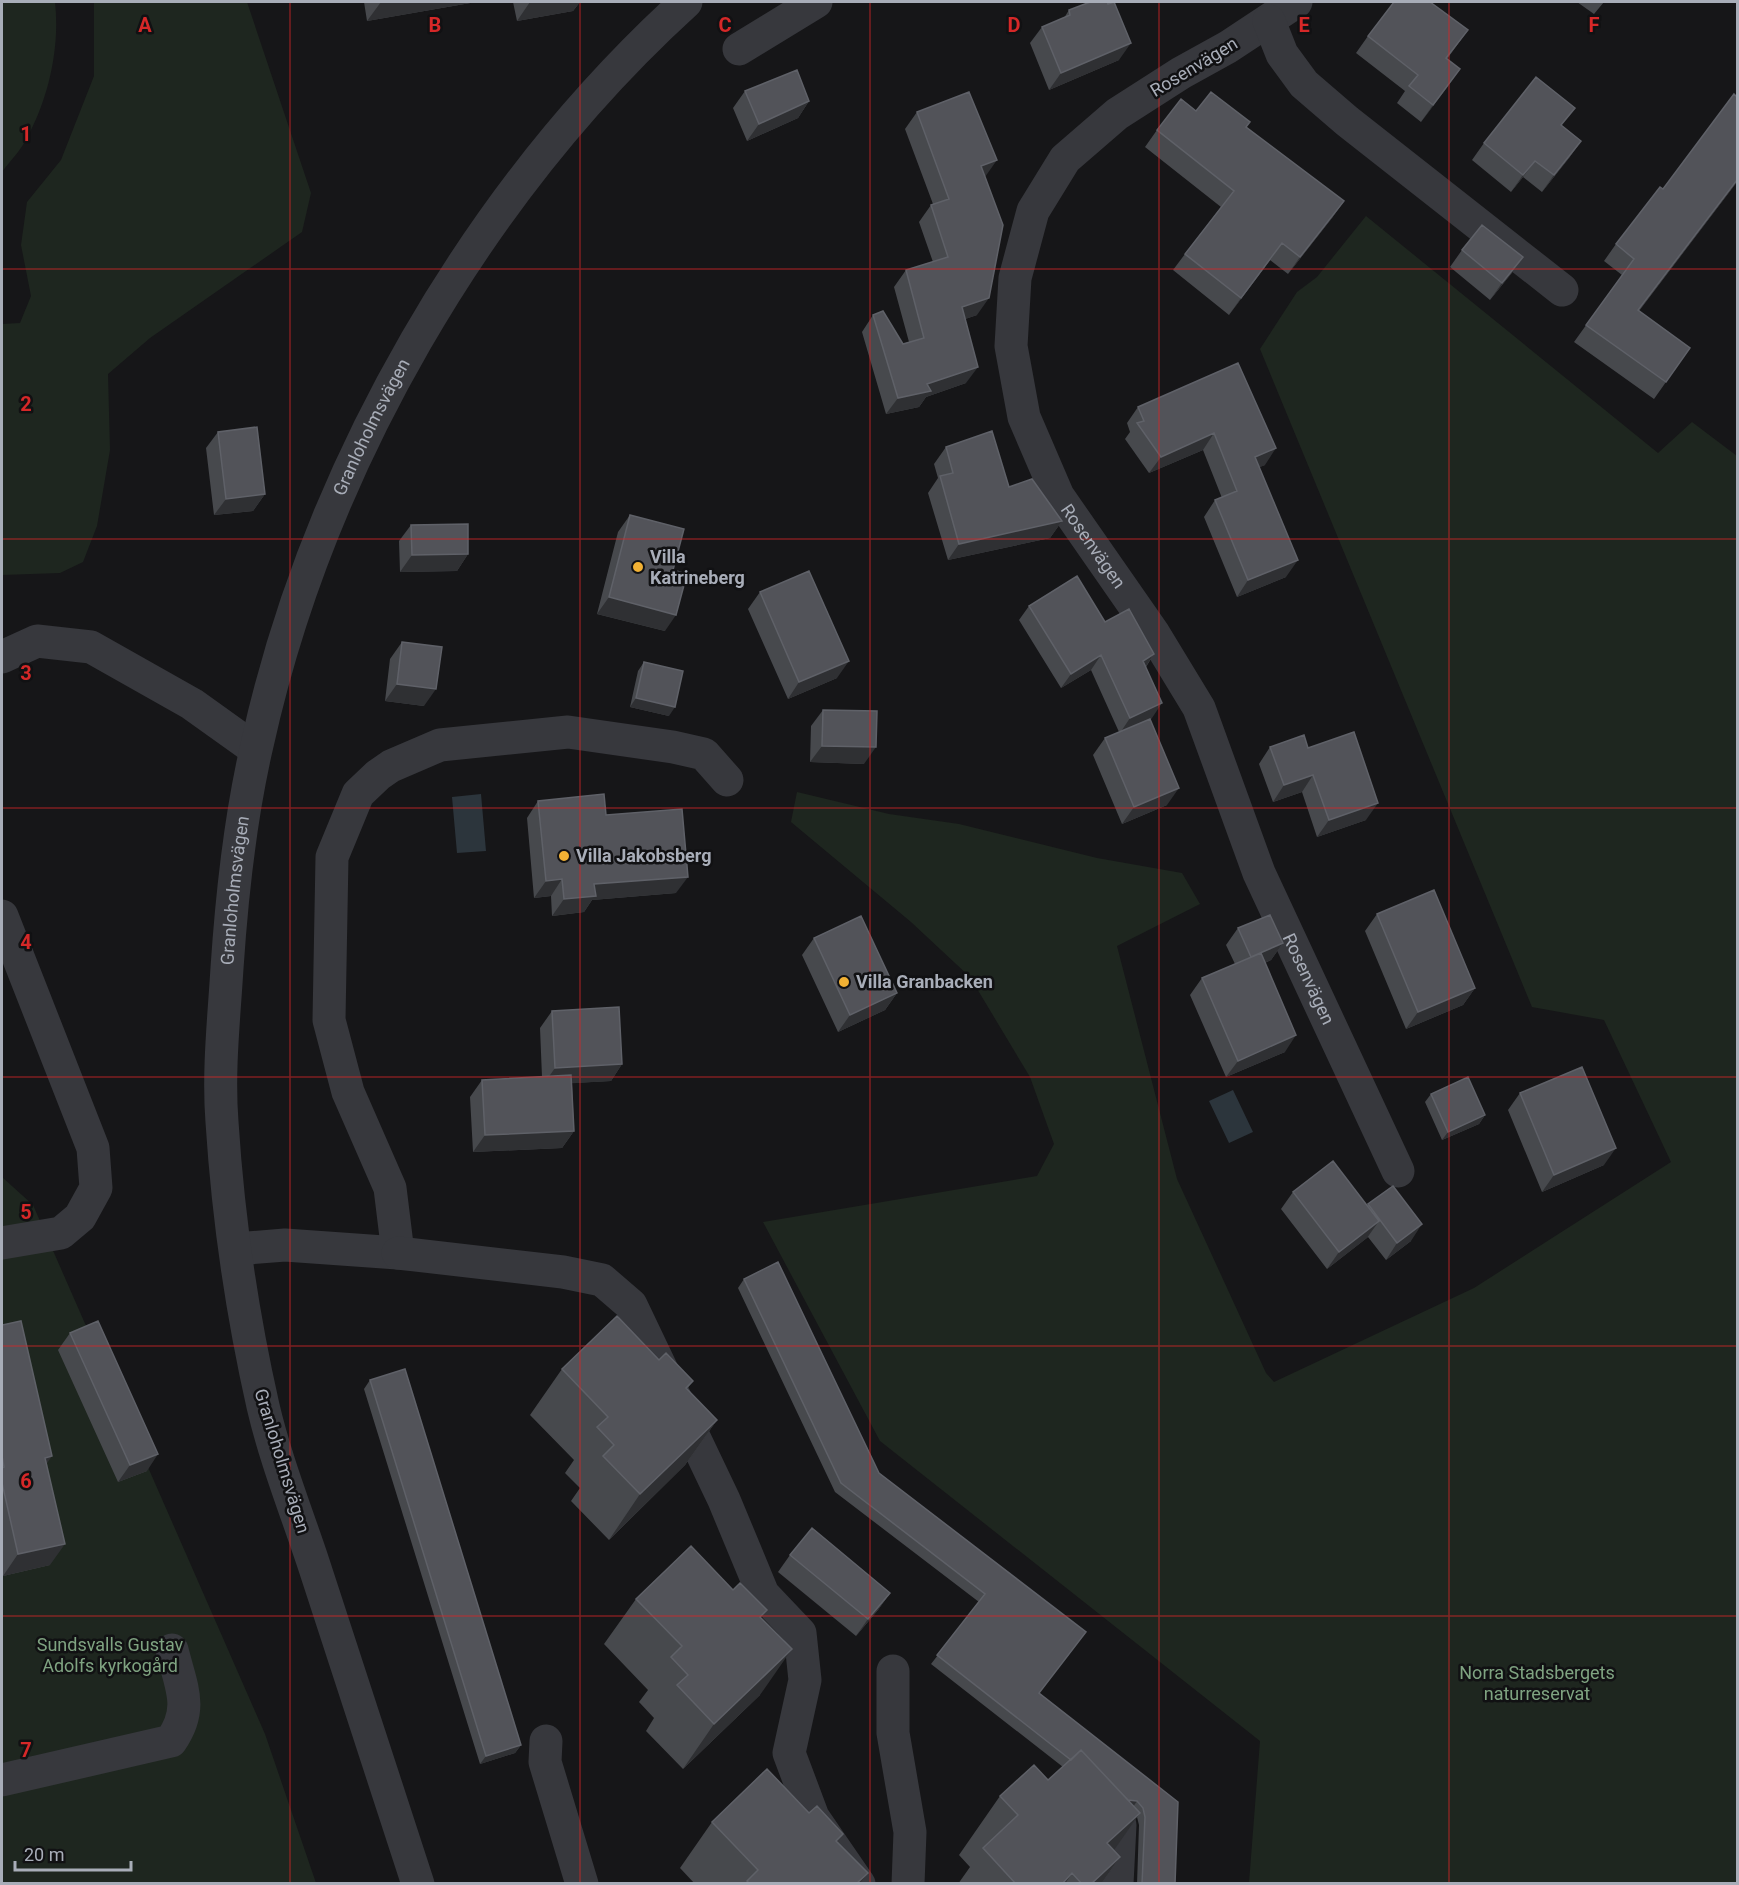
<svg xmlns="http://www.w3.org/2000/svg" width="1739" height="1885" viewBox="0 0 1739 1885" font-family="Roboto,sans-serif">
<style>
.green{fill:#1e261f}
.water{fill:#2c353c}
.lines{fill:none;stroke-linecap:round;stroke-linejoin:round}
.minor{stroke:#37383d;stroke-width:33}
.wall{fill:#47494d}
.shaded-wall{fill:#2f3033}
.building{fill:#525359;stroke:#5f6168;stroke-width:1.5}
.grid{fill:none;stroke:#d62828;stroke-width:1.5;stroke-opacity:0.55}
.poi-dot{fill:#f2b134;stroke:#111113;stroke-width:2}
.labels{text-anchor:middle;stroke-width:5;stroke-linejoin:round;paint-order:stroke}
.street-label{font-size:18px;fill:#a8adb8;stroke:#111113}
.poi-label{font-size:18px;font-weight:bold;fill:#a8adb8;stroke:#111113;text-anchor:start}
.park-label{font-size:18px;fill:#7fa381;stroke:#111113}
.grid-label{font-size:20px;text-anchor:middle;font-weight:bold;fill:#d62828;stroke:#111113;stroke-width:5;stroke-linejoin:round;paint-order:stroke}
</style>
<rect width="100%" height="100%" fill="#161618"/>
<path class="green" d="M 2,2 L 55,2 C 60,47 49,97 27,138 C 21,150 10,161 2,172 Z
M 94,2 L 247,2 L 311,193 L 302,232 L 150,338 L 108,374 L 110,450 L 97,526 L 83,562 L 60,573 L 2,575 L 2,324 L 20,323 L 31,296 L 21,245 L 27,202 L 61,160 L 94,76 Z
M 1366,216 L 1658,453 L 1692,422 L 1737,456 L 1737,1883 L 1249,1883 L 1260,1741 L 880,1441 L 763,1222 L 1037,1176 L 1054,1144 L 1030,1077 L 970,977 L 911,922 L 791,822 L 797,792 L 889,814 L 959,824 L 1097,858 L 1182,873 L 1200,904 L 1117,946 L 1177,1179 L 1266,1373 L 1274,1382 L 1474,1288 L 1671,1162 L 1604,1020 L 1532,1007 L 1260,349 L 1297,292 L 1317,277 Z
M 2,1177 L 33,1205 L 265,1734 L 316,1883 L 2,1883 Z"/>
<path class="water" d="M 481,794 L 486,851 L 457,853 L 452,797 Z
M 1233,1090 L 1253,1132 L 1229,1143 L 1209,1101 Z"/>
<g class="lines">
<g class="minor">
<path id="s1" d="M 1296,2 L 1228,47 L 1181,73 L 1117,114 L 1065,159 L 1033,211 L 1015,278 L 1011,346 L 1024,417 L 1058,496 L 1154,634 L 1199,708 L 1259,873 L 1398,1171"/>
<path d="M 1269,21 L 1282,54 L 1304,84 L 1347,121 L 1562,290"/>
<path d="M 739,49 L 816,2"/>
<path d="M 2,657 L 37,641 L 91,647 L 192,704 L 255,749"/>
<path d="M 2,916 L 93,1148 L 96,1188 L 80,1217 L 61,1233 L 2,1243"/>
<path d="M 236,1249 L 285,1245 L 398,1253 L 390,1188 L 348,1092 L 329,1020 L 332,857 L 358,794 L 378,775 L 391,766 L 440,745 L 568,732 L 673,747 L 704,754 L 727,780"/>
<path d="M 398,1253 L 563,1272 L 602,1280 L 631,1305 L 724,1500 L 763,1594 L 800,1633 L 805,1680 L 789,1753 L 813,1817 L 859,1884"/>
<path d="M 893,1671 L 893,1733 L 910,1832 L 908,1884"/>
<path d="M 546,1741 L 545,1762 L 582,1884"/>
<path d="M 2,1780 L 171,1741 C 194,1708 181,1687 172,1650"/>
<path id="s2" d="M 418,1884 C 383,1777 348,1669 313,1562 C 296,1511 275,1458 263,1406 C 242,1313 228,1216 222,1122 C 218,1071 224,1018 227,968 C 232,893 240,818 257,745 C 318,468 477,192 686,2"/>
<path d="M 1117,1884 L 1120,1825"/>
</g>
</g>
<path class="wall" d="M 364,2 L 476,2 L 367,21 Z
M 513,2 L 580,2 L 573,11 L 517,21 Z
M 1577,2 L 1604,2 L 1594,14 Z
M 1069,10 L 1119,60 L 1049,90 L 1030,43 L 1042,27 L 1064,18 Z
M 1468,30 L 1447,59 L 1448,86 L 1421,122 L 1397,103 L 1405,91 L 1356,53 L 1368,36 Z
M 745,91 L 809,101 L 798,118 L 747,141 L 733,108 Z
M 1196,111 L 1247,128 L 1344,201 L 1332,218 L 1288,274 L 1270,260 L 1229,315 L 1173,270 L 1185,254 L 1221,207 L 1145,147 L 1157,130 Z
M 917,112 L 985,177 L 977,315 L 965,319 L 966,383 L 926,397 L 919,407 L 886,414 L 862,332 L 873,315 L 903,344 L 909,342 L 894,287 L 906,270 L 933,262 L 919,222 L 931,205 L 933,204 L 905,129 Z
M 1562,126 L 1581,141 L 1569,158 L 1542,192 L 1523,177 L 1511,192 L 1472,160 L 1484,143 Z
M 1737,182 L 1639,311 L 1690,348 L 1654,399 L 1574,342 L 1622,275 L 1604,261 L 1616,244 L 1663,189 Z
M 1462,250 L 1523,257 L 1511,274 L 1490,300 L 1450,267 Z
M 1238,363 L 1265,465 L 1259,467 L 1286,577 L 1237,597 L 1204,517 L 1215,500 L 1222,498 L 1203,450 L 1149,473 L 1125,439 L 1130,432 L 1127,423 L 1138,407 Z
M 218,432 L 265,494 L 253,511 L 214,515 L 206,448 Z
M 946,447 L 1062,521 L 1050,538 L 948,560 L 928,493 L 938,478 L 934,464 Z
M 630,515 L 673,570 L 665,631 L 597,614 L 618,532 Z
M 411,525 L 468,554 L 457,571 L 400,572 L 399,541 Z
M 760,592 L 837,678 L 788,699 L 748,609 Z
M 1029,606 L 1105,622 L 1154,654 L 1146,667 L 1152,718 L 1144,722 L 1167,805 L 1122,824 L 1093,755 L 1105,738 L 1119,732 L 1091,670 L 1061,688 L 1019,620 Z
M 402,642 L 424,706 L 385,701 L 390,659 Z
M 644,662 L 669,716 L 630,707 L 638,671 Z
M 823,710 L 864,764 L 810,762 L 811,726 Z
M 1270,747 L 1308,748 L 1366,820 L 1317,837 L 1302,792 L 1273,802 L 1259,764 Z
M 538,801 L 606,815 L 676,893 L 592,900 L 584,912 L 552,916 L 551,896 L 534,898 L 527,818 Z
M 1377,914 L 1475,988 L 1463,1005 L 1406,1029 L 1365,931 Z
M 1238,928 L 1283,943 L 1271,960 L 1265,963 L 1285,1052 L 1226,1077 L 1190,995 L 1202,978 L 1235,964 L 1226,945 Z
M 814,938 L 897,993 L 885,1010 L 838,1032 L 802,955 Z
M 552,1011 L 622,1064 L 611,1081 L 572,1083 L 574,1131 L 562,1148 L 473,1152 L 470,1097 L 482,1080 L 542,1077 L 540,1028 Z
M 1520,1093 L 1604,1165 L 1542,1192 L 1508,1110 Z
M 1431,1094 L 1485,1115 L 1479,1124 L 1442,1140 L 1425,1102 Z
M 1293,1192 L 1367,1206 L 1368,1204 L 1411,1241 L 1386,1260 L 1368,1237 L 1327,1269 L 1281,1209 Z
M 744,1279 L 879,1473 L 1086,1632 L 1039,1693 L 1178,1802 L 1175,1884 L 1137,1884 L 1139,1825 L 1137,1817 L 1113,1850 L 1120,1857 L 1101,1884 L 958,1884 L 970,1867 L 959,1855 L 1000,1796 L 1048,1780 L 1063,1767 L 931,1664 L 979,1602 L 835,1492 L 738,1288 Z
M 2,1325 L 47,1463 L 50,1565 L 3,1576 L 2,1571 Z
M 70,1333 L 147,1471 L 118,1482 L 58,1350 Z
M 659,1360 L 693,1381 L 687,1389 L 717,1420 L 685,1465 L 609,1540 L 571,1501 L 580,1488 L 565,1473 L 574,1460 L 530,1415 L 562,1369 Z
M 370,1380 L 521,1745 L 515,1753 L 480,1764 L 364,1389 Z
M 790,1555 L 890,1593 L 878,1610 L 856,1636 L 778,1572 Z
M 636,1599 L 761,1618 L 760,1695 L 683,1769 L 646,1731 L 654,1718 L 639,1702 L 648,1690 L 604,1644 Z
M 712,1822 L 838,1842 L 868,1873 L 860,1884 L 695,1884 L 680,1868 Z"/>
<path class="shaded-wall" d="M 381,2 L 476,2 L 367,21 Z
M 530,2 L 580,2 L 573,11 L 517,21 Z
M 1131,43 L 1119,60 L 1049,90 L 1061,73 Z
M 1460,69 L 1448,86 L 1421,122 L 1433,105 Z
M 809,101 L 798,118 L 747,141 L 759,124 Z
M 1581,141 L 1569,158 L 1542,192 L 1554,175 Z
M 997,160 L 985,177 L 981,166 Z
M 1535,161 L 1523,177 L 1511,192 L 1523,175 Z
M 1737,180 L 1737,182 L 1626,327 L 1638,310 Z
M 1344,201 L 1332,218 L 1288,274 L 1300,257 Z
M 1282,243 L 1270,260 L 1229,315 L 1241,298 Z
M 1523,257 L 1511,274 L 1490,300 L 1502,283 Z
M 989,298 L 977,315 L 951,324 L 962,307 Z
M 978,367 L 966,383 L 926,397 L 919,407 L 886,414 L 898,398 L 927,384 Z
M 1214,433 L 1203,450 L 1149,473 L 1161,457 Z
M 1276,448 L 1265,465 L 1244,474 L 1255,457 Z
M 265,494 L 253,511 L 214,515 L 226,499 Z
M 1062,521 L 1050,538 L 948,560 L 959,544 Z
M 468,554 L 457,571 L 400,572 L 412,555 Z
M 1298,560 L 1286,577 L 1237,597 L 1248,580 Z
M 609,597 L 676,615 L 665,631 L 597,614 Z
M 1154,654 L 1144,669 L 1143,661 Z
M 1101,655 L 1091,670 L 1061,688 L 1071,674 Z
M 849,661 L 837,678 L 788,699 L 799,682 Z
M 397,684 L 436,689 L 424,706 L 385,701 Z
M 636,698 L 675,707 L 669,716 L 630,707 Z
M 1162,703 L 1152,718 L 1120,733 L 1130,718 Z
M 822,746 L 876,747 L 864,764 L 810,762 Z
M 1313,775 L 1302,792 L 1273,802 L 1284,785 Z
M 1179,788 L 1167,805 L 1122,824 L 1134,807 Z
M 1378,803 L 1366,820 L 1317,837 L 1329,820 Z
M 688,877 L 676,893 L 592,900 L 584,912 L 552,916 L 564,899 L 594,884 Z
M 562,879 L 551,896 L 534,898 L 546,881 Z
M 1283,943 L 1271,960 L 1239,974 L 1251,957 Z
M 1475,988 L 1463,1005 L 1406,1029 L 1418,1012 Z
M 897,993 L 885,1010 L 838,1032 L 850,1015 Z
M 1296,1035 L 1285,1052 L 1226,1077 L 1238,1061 Z
M 622,1064 L 611,1081 L 543,1085 L 555,1068 Z
M 1485,1115 L 1479,1124 L 1442,1140 L 1448,1132 Z
M 574,1131 L 562,1148 L 473,1152 L 485,1135 Z
M 1616,1148 L 1604,1165 L 1542,1192 L 1554,1175 Z
M 1379,1221 L 1367,1238 L 1327,1269 L 1339,1252 Z
M 1422,1224 L 1411,1241 L 1386,1260 L 1397,1243 Z
M 717,1420 L 685,1465 L 609,1540 L 640,1494 Z
M 158,1454 L 147,1471 L 118,1482 L 130,1465 Z
M 52,1456 L 37,1478 L 45,1458 Z
M 65,1544 L 50,1565 L 3,1576 L 18,1554 Z
M 890,1593 L 878,1610 L 856,1636 L 868,1619 Z
M 792,1649 L 760,1695 L 683,1769 L 714,1724 Z
M 521,1745 L 515,1753 L 480,1764 L 486,1756 Z
M 1120,1799 L 1137,1801 L 1131,1810 Z
M 1140,1813 L 1098,1873 L 1107,1843 Z
M 1120,1857 L 1101,1884 L 1091,1884 Z
M 868,1873 L 860,1884 L 856,1884 Z
M 1072,1873 L 1065,1884 L 1062,1884 Z"/>
<path class="building" d="M 1090,2 L 1107,2 L 1108,4 L 1114,2 L 1131,43 L 1061,73 L 1042,27 L 1070,15 L 1069,10 Z
M 1394,2 L 1430,2 L 1468,30 L 1446,58 L 1460,69 L 1433,105 L 1409,86 L 1418,75 L 1368,36 Z
M 797,70 L 809,101 L 759,124 L 745,91 Z
M 1536,77 L 1575,108 L 1561,125 L 1581,141 L 1554,175 L 1535,161 L 1523,175 L 1484,143 Z
M 969,92 L 997,160 L 981,166 L 1003,225 L 989,298 L 962,307 L 978,367 L 927,384 L 931,391 L 898,398 L 873,315 L 883,311 L 903,344 L 924,338 L 906,270 L 948,257 L 931,205 L 949,199 L 917,112 Z
M 1211,92 L 1250,122 L 1246,127 L 1344,201 L 1300,257 L 1282,243 L 1241,298 L 1185,254 L 1234,191 L 1157,130 L 1181,99 L 1196,111 Z
M 1734,94 L 1737,97 L 1737,180 L 1638,310 L 1690,348 L 1666,382 L 1586,325 L 1634,259 L 1616,244 L 1660,187 L 1663,189 Z
M 1482,225 L 1523,257 L 1502,283 L 1462,250 Z
M 1238,363 L 1276,448 L 1255,457 L 1298,560 L 1248,580 L 1215,500 L 1237,491 L 1214,433 L 1161,457 L 1137,423 L 1144,421 L 1138,407 Z
M 257,427 L 265,494 L 226,499 L 218,432 Z
M 992,431 L 1009,487 L 1032,479 L 1062,521 L 959,544 L 940,476 L 953,473 L 946,447 Z
M 630,515 L 684,529 L 673,570 L 687,574 L 676,615 L 609,597 Z
M 468,524 L 468,554 L 412,555 L 411,525 Z
M 809,571 L 849,661 L 799,682 L 760,592 Z
M 1077,576 L 1105,622 L 1129,609 L 1154,654 L 1143,661 L 1162,703 L 1130,718 L 1101,655 L 1071,674 L 1029,606 Z
M 402,642 L 442,647 L 436,689 L 397,684 Z
M 644,662 L 683,671 L 675,707 L 636,698 Z
M 823,710 L 877,711 L 876,747 L 822,746 Z
M 1150,719 L 1179,788 L 1134,807 L 1105,738 Z
M 1354,732 L 1378,803 L 1329,820 L 1313,775 L 1284,785 L 1270,747 L 1304,735 L 1308,748 Z
M 604,794 L 606,815 L 682,809 L 688,877 L 594,884 L 596,896 L 564,899 L 562,879 L 546,881 L 538,801 Z
M 1434,890 L 1475,988 L 1418,1012 L 1377,914 Z
M 1270,915 L 1283,943 L 1251,957 L 1238,928 Z
M 861,916 L 897,993 L 850,1015 L 814,938 Z
M 1261,953 L 1296,1035 L 1238,1061 L 1202,978 Z
M 619,1007 L 622,1064 L 555,1068 L 552,1011 Z
M 1582,1067 L 1616,1148 L 1554,1175 L 1520,1093 Z
M 571,1075 L 574,1131 L 485,1135 L 482,1080 Z
M 1468,1077 L 1485,1115 L 1448,1132 L 1431,1094 Z
M 1333,1161 L 1379,1221 L 1339,1252 L 1293,1192 Z
M 1393,1186 L 1422,1224 L 1397,1243 L 1368,1204 Z
M 778,1262 L 879,1473 L 1086,1632 L 1039,1693 L 1178,1802 L 1175,1884 L 1142,1884 L 1145,1817 L 1143,1808 L 1137,1801 L 1128,1800 L 1081,1750 L 1071,1760 L 937,1655 L 985,1594 L 841,1483 L 744,1279 Z
M 617,1316 L 659,1360 L 666,1353 L 693,1381 L 686,1388 L 717,1420 L 640,1494 L 603,1456 L 614,1445 L 597,1427 L 608,1417 L 562,1369 Z
M 21,1321 L 52,1456 L 45,1458 L 65,1544 L 18,1554 L 2,1483 L 2,1468 L 4,1467 L 2,1456 L 2,1325 Z
M 98,1321 L 158,1454 L 130,1465 L 70,1333 Z
M 405,1369 L 521,1745 L 486,1756 L 370,1380 Z
M 812,1528 L 890,1593 L 868,1619 L 790,1555 Z
M 691,1546 L 733,1590 L 740,1583 L 767,1610 L 760,1617 L 792,1649 L 714,1724 L 677,1685 L 688,1675 L 671,1657 L 682,1646 L 636,1599 Z
M 1081,1750 L 1140,1813 L 1107,1843 L 1120,1857 L 1091,1884 L 1082,1884 L 1072,1873 L 1062,1884 L 1016,1884 L 983,1848 L 1018,1815 L 1000,1796 L 1034,1765 L 1048,1780 Z
M 767,1769 L 809,1813 L 817,1806 L 843,1834 L 836,1841 L 868,1873 L 856,1884 L 750,1884 L 747,1881 L 758,1870 L 712,1822 Z"/>
<path class="grid" d="M 290,2 L 290,1884M 580,2 L 580,1884M 870,2 L 870,1884M 1159,2 L 1159,1884M 1449,2 L 1449,1884M 2,269 L 1738,269M 2,539 L 1738,539M 2,808 L 1738,808M 2,1077 L 1738,1077M 2,1346 L 1738,1346M 2,1616 L 1738,1616"/>
<g class="poi-dot">
<circle cx="638" cy="567" r="6"/>
<circle cx="564" cy="856" r="6"/>
<circle cx="844" cy="982" r="6"/>
</g>
<g class="labels">
<g class="street-label">
<text transform="translate(1194 67) rotate(-31)" y="6">Rosenvägen</text>
<text dy="6" stroke="none"><textPath href="#s2" startOffset="1508">Granloholmsvägen</textPath></text>
<text dy="6" stroke="none"><textPath href="#s1" startOffset="698">Rosenvägen</textPath></text>
<text dy="6" stroke="none"><textPath href="#s2" startOffset="1022">Granloholmsvägen</textPath></text>
<text dy="6" stroke="none"><textPath href="#s1" startOffset="1184">Rosenvägen</textPath></text>
<text transform="translate(282 1461) rotate(73)" y="6">Granloholmsvägen</text>
</g>
<g class="poi-label">
<text x="650" y="563">Villa<tspan x="650" dy="21">Katrineberg</tspan></text>
<text x="576" y="862">Villa Jakobsberg</text>
<text x="856" y="988">Villa Granbacken</text>
</g>
<g class="park-label">
<text x="110" y="1651">Sundsvalls Gustav<tspan x="110" dy="21">Adolfs kyrkogård</tspan></text>
<text x="1537" y="1679">Norra Stadsbergets<tspan x="1537" dy="21">naturreservat</tspan></text>
</g>
</g>
<g class="grid-label">
<text x="145" y="32">A</text>
<text x="435" y="32">B</text>
<text x="725" y="32">C</text>
<text x="1014" y="32">D</text>
<text x="1304" y="32">E</text>
<text x="1594" y="32">F</text>
<text x="26" y="141">1</text>
<text x="26" y="411">2</text>
<text x="26" y="680">3</text>
<text x="26" y="949">4</text>
<text x="26" y="1219">5</text>
<text x="26" y="1488">6</text>
<text x="26" y="1757">7</text>
</g>
<rect width="1739" height="1885" fill="none" stroke="#a8adb8" stroke-width="6"/>
<path d="M15 1861v9h116v-9" fill="none" stroke="#a8adb8" stroke-width="3"/>
<text x="24" y="1861" font-size="18" fill="#a8adb8" stroke="#111113" stroke-width="4.5" paint-order="stroke">20 m</text>
</svg>
